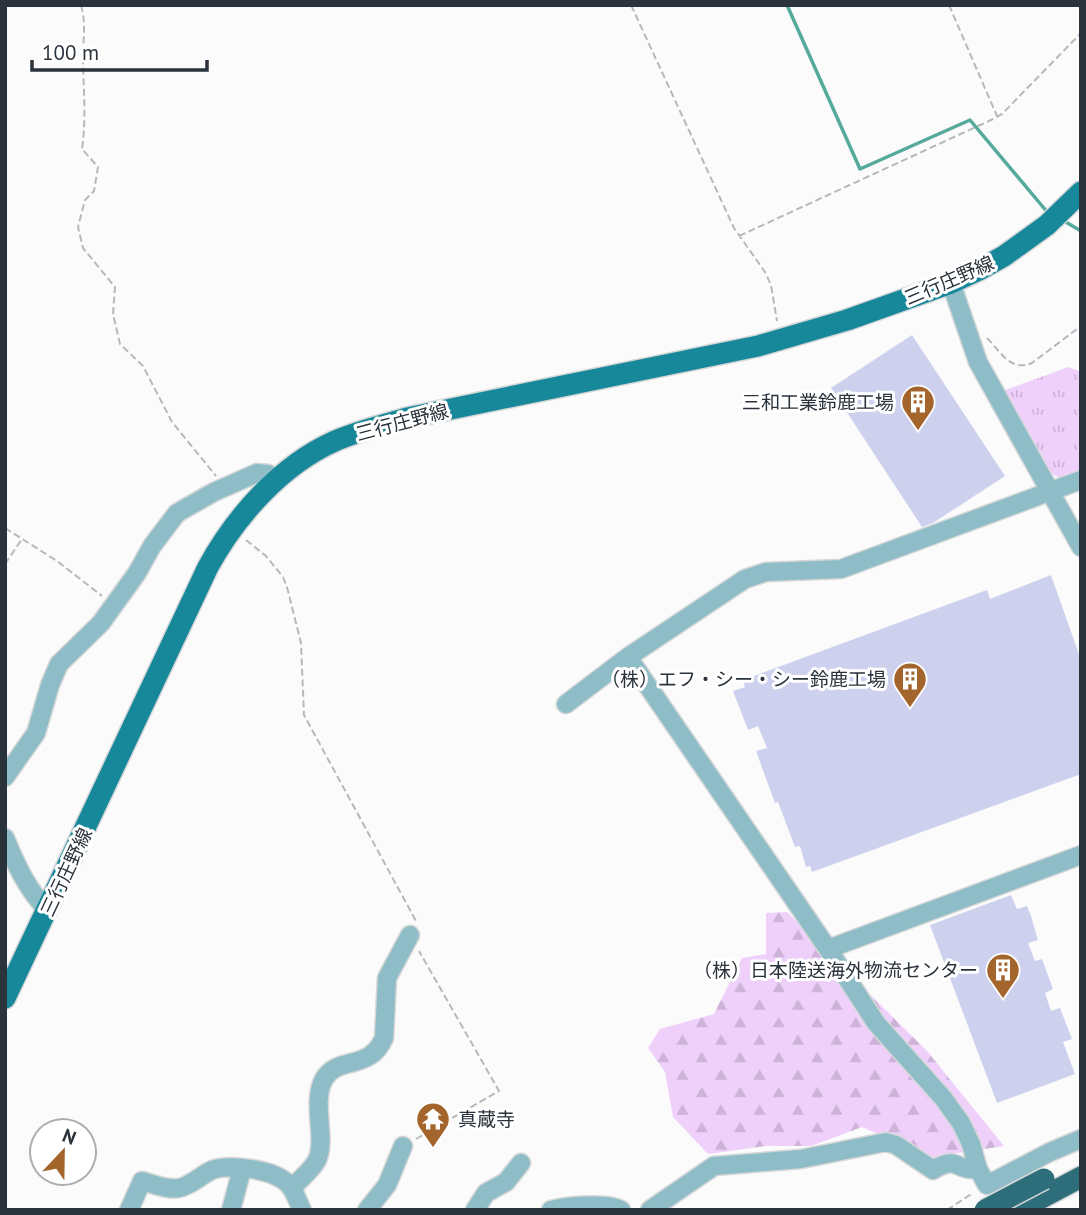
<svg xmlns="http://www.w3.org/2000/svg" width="1086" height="1215" viewBox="0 0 1086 1215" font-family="'PT Sans','Noto Sans JP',sans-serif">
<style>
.grass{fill:url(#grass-tufts)}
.forest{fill:url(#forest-firs)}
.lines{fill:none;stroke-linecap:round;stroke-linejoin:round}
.stream{stroke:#55aa9c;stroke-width:3.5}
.building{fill:#ced1ed}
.minor-casing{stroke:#d5d7d8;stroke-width:21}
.major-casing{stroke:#d5d7d8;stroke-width:24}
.highway-casing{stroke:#d5d7d8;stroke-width:24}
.path{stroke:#b6b9bc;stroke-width:2;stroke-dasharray:7 3.5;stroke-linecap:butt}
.minor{stroke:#8fbdc7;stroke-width:18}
.major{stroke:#16889a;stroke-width:21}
.highway{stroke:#2e6e7b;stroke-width:21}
.highway-bridge-casing{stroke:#d5d7d8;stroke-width:24;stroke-linecap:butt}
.highway-bridge{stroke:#2e6e7b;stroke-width:21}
.labels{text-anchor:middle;stroke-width:6;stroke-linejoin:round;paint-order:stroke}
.street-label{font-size:19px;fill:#2a323b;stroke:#fff}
.poi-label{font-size:19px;fill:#2a323b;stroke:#fff;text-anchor:end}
</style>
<defs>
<pattern id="grass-tufts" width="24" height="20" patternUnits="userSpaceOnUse" patternTransform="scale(1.75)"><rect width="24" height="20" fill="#efd0fb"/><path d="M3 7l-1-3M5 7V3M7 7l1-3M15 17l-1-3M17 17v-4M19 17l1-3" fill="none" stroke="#cdb3d8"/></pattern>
<pattern id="forest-firs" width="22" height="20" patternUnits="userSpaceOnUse" patternTransform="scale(1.75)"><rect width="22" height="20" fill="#efd0fb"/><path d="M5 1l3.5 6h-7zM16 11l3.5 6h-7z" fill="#cdb3d8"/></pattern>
</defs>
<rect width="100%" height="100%" fill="#fbfbfb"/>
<path class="grass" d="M 1069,367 L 1081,372 L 1081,474 L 1066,480 L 1049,473 L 1005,390 Z"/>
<path class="forest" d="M 787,912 L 927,1051 L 1004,1146 L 932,1157 L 862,1127 L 811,1146 L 766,1146 L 708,1154 L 673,1117 L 665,1072 L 648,1048 L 660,1029 L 714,1014 L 742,958 L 766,954 L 766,913 Z"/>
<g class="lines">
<path class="stream" d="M 787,5 L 860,169 L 970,120 L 1048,213
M 1064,221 L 1081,231"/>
</g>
<path class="building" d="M 912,335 L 1005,476 L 933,523 L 922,527 L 831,388 Z
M 1051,575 L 1081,660 L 1081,774 L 812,872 L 810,866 L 806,867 L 800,846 L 795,847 L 778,802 L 775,803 L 756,751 L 767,748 L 758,726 L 748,730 L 733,691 L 745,687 L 743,680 L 987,590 L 990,599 Z
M 1011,895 L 1017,909 L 1027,906 L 1031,916 L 1038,940 L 1028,943 L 1035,961 L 1042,959 L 1053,989 L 1045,993 L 1051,1011 L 1060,1008 L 1072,1039 L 1063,1042 L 1075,1074 L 997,1103 L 930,925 Z"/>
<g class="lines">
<g class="minor-casing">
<path id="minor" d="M 951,283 L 978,362 L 1081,547
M 1081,480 L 841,569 L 766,572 L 745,579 L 628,657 L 828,949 L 876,1023 L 943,1098 L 961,1123 L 971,1144 L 978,1169 L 987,1185 L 1050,1152 L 1081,1139
M 566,704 L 628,657
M 5,777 L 36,733 L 50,685 L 59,664 L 101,623 L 137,573 L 152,546 L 177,513 L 214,492 L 257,473 L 268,474 L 277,479
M 5,838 C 16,865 27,889 48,911
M 828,949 L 1081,855
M 292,1188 C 300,1179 312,1170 317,1160 C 327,1139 311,1102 324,1079 C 338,1055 369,1072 384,1038 L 387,978 L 410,935
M 129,1210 L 142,1181 C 153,1184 167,1190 179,1188 C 191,1186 201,1175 212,1170 C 230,1164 271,1169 286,1182 C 294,1188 297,1200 302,1210
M 231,1210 L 242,1169
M 367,1210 L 387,1185 L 403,1146
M 475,1210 L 486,1193 L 506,1182 L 521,1163
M 551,1210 C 567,1206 608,1202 621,1210
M 650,1210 L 714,1166 L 801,1159 L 886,1142 L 896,1145 L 933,1170 C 959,1154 955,1172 978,1169"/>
</g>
<g class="major-casing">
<path id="major" d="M 5,998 L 208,567 C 236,516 281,465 335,441 C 358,431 383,425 407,418 L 758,346 L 847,320 L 951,283 L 979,270 L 1004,256 L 1047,225 L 1081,192"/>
</g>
<g class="highway-casing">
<path id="highway" d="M 1019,1210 L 1081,1177"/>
</g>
<path class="path" d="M 81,5 C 87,25 82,46 83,66 C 84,95 86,121 82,149 L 98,167 L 94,191 L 85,200 L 78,227 L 83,248 L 115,287 L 113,314 L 120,344 L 143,366 L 172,422 L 216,476
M 631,5 L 734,228 L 765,272 L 771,285 L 777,321
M 949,5 L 997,116
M 739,236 L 991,120 L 1002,114 L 1081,33
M 987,338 C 1001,352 1010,372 1032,363 L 1081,326
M 5,528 L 57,561 L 102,596
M 246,540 L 266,556 L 283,577 L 287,587 L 301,643 L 304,715 L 416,921
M 5,564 L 22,539
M 416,1139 L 499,1091 L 419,951
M 947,1210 L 973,1193"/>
<use href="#minor" class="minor"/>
<use href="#major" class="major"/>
<use href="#highway" class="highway"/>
<g class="highway-bridge-casing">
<path id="highway-bridge" d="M 985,1210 L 1044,1179"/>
</g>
<use href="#highway-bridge" class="highway-bridge"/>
</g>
<defs>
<g id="building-pin" transform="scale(1.75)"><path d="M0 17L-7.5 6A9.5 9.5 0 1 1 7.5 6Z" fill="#a4652c" stroke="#fff"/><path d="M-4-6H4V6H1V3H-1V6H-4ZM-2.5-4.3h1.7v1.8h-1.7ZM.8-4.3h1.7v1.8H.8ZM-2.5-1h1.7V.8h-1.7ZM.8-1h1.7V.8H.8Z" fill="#fff"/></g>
<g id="temple-pin" transform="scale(1.75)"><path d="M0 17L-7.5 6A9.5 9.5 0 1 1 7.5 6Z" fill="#a4652c" stroke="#fff"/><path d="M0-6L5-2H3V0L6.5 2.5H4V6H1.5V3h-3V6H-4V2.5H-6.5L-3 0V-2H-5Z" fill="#fff"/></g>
</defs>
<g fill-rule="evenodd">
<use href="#building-pin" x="918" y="402"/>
<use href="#building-pin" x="910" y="679"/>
<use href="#building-pin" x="1003" y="970"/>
<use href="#temple-pin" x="433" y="1119"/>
</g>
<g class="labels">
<g class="street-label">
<text transform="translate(949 280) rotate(-23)" y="7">三行庄野線</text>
<text transform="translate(402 422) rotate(-15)" y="7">三行庄野線</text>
<text transform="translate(66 872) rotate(-65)" y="7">三行庄野線</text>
</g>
<g class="poi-label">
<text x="894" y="409">三和工業鈴鹿工場</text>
<text x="886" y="686">（株）エフ・シー・シー鈴鹿工場</text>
<text x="978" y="977">（株）日本陸送海外物流センター</text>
<text x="458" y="1126" text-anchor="start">真蔵寺</text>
</g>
</g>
<rect width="1086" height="1215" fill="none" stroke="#2a323b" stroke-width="14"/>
<g transform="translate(63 1152) rotate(22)"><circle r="33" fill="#ffffff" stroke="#aaadb1" stroke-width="2"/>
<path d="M0-5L12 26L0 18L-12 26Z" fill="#a4652c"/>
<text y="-10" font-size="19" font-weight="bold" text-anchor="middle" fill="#2a323b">N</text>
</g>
<path d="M32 60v10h175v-10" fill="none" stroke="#2a323b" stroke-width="3.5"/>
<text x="42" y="60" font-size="21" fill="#2a323b" stroke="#ffffff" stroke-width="5" paint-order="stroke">100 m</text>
</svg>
